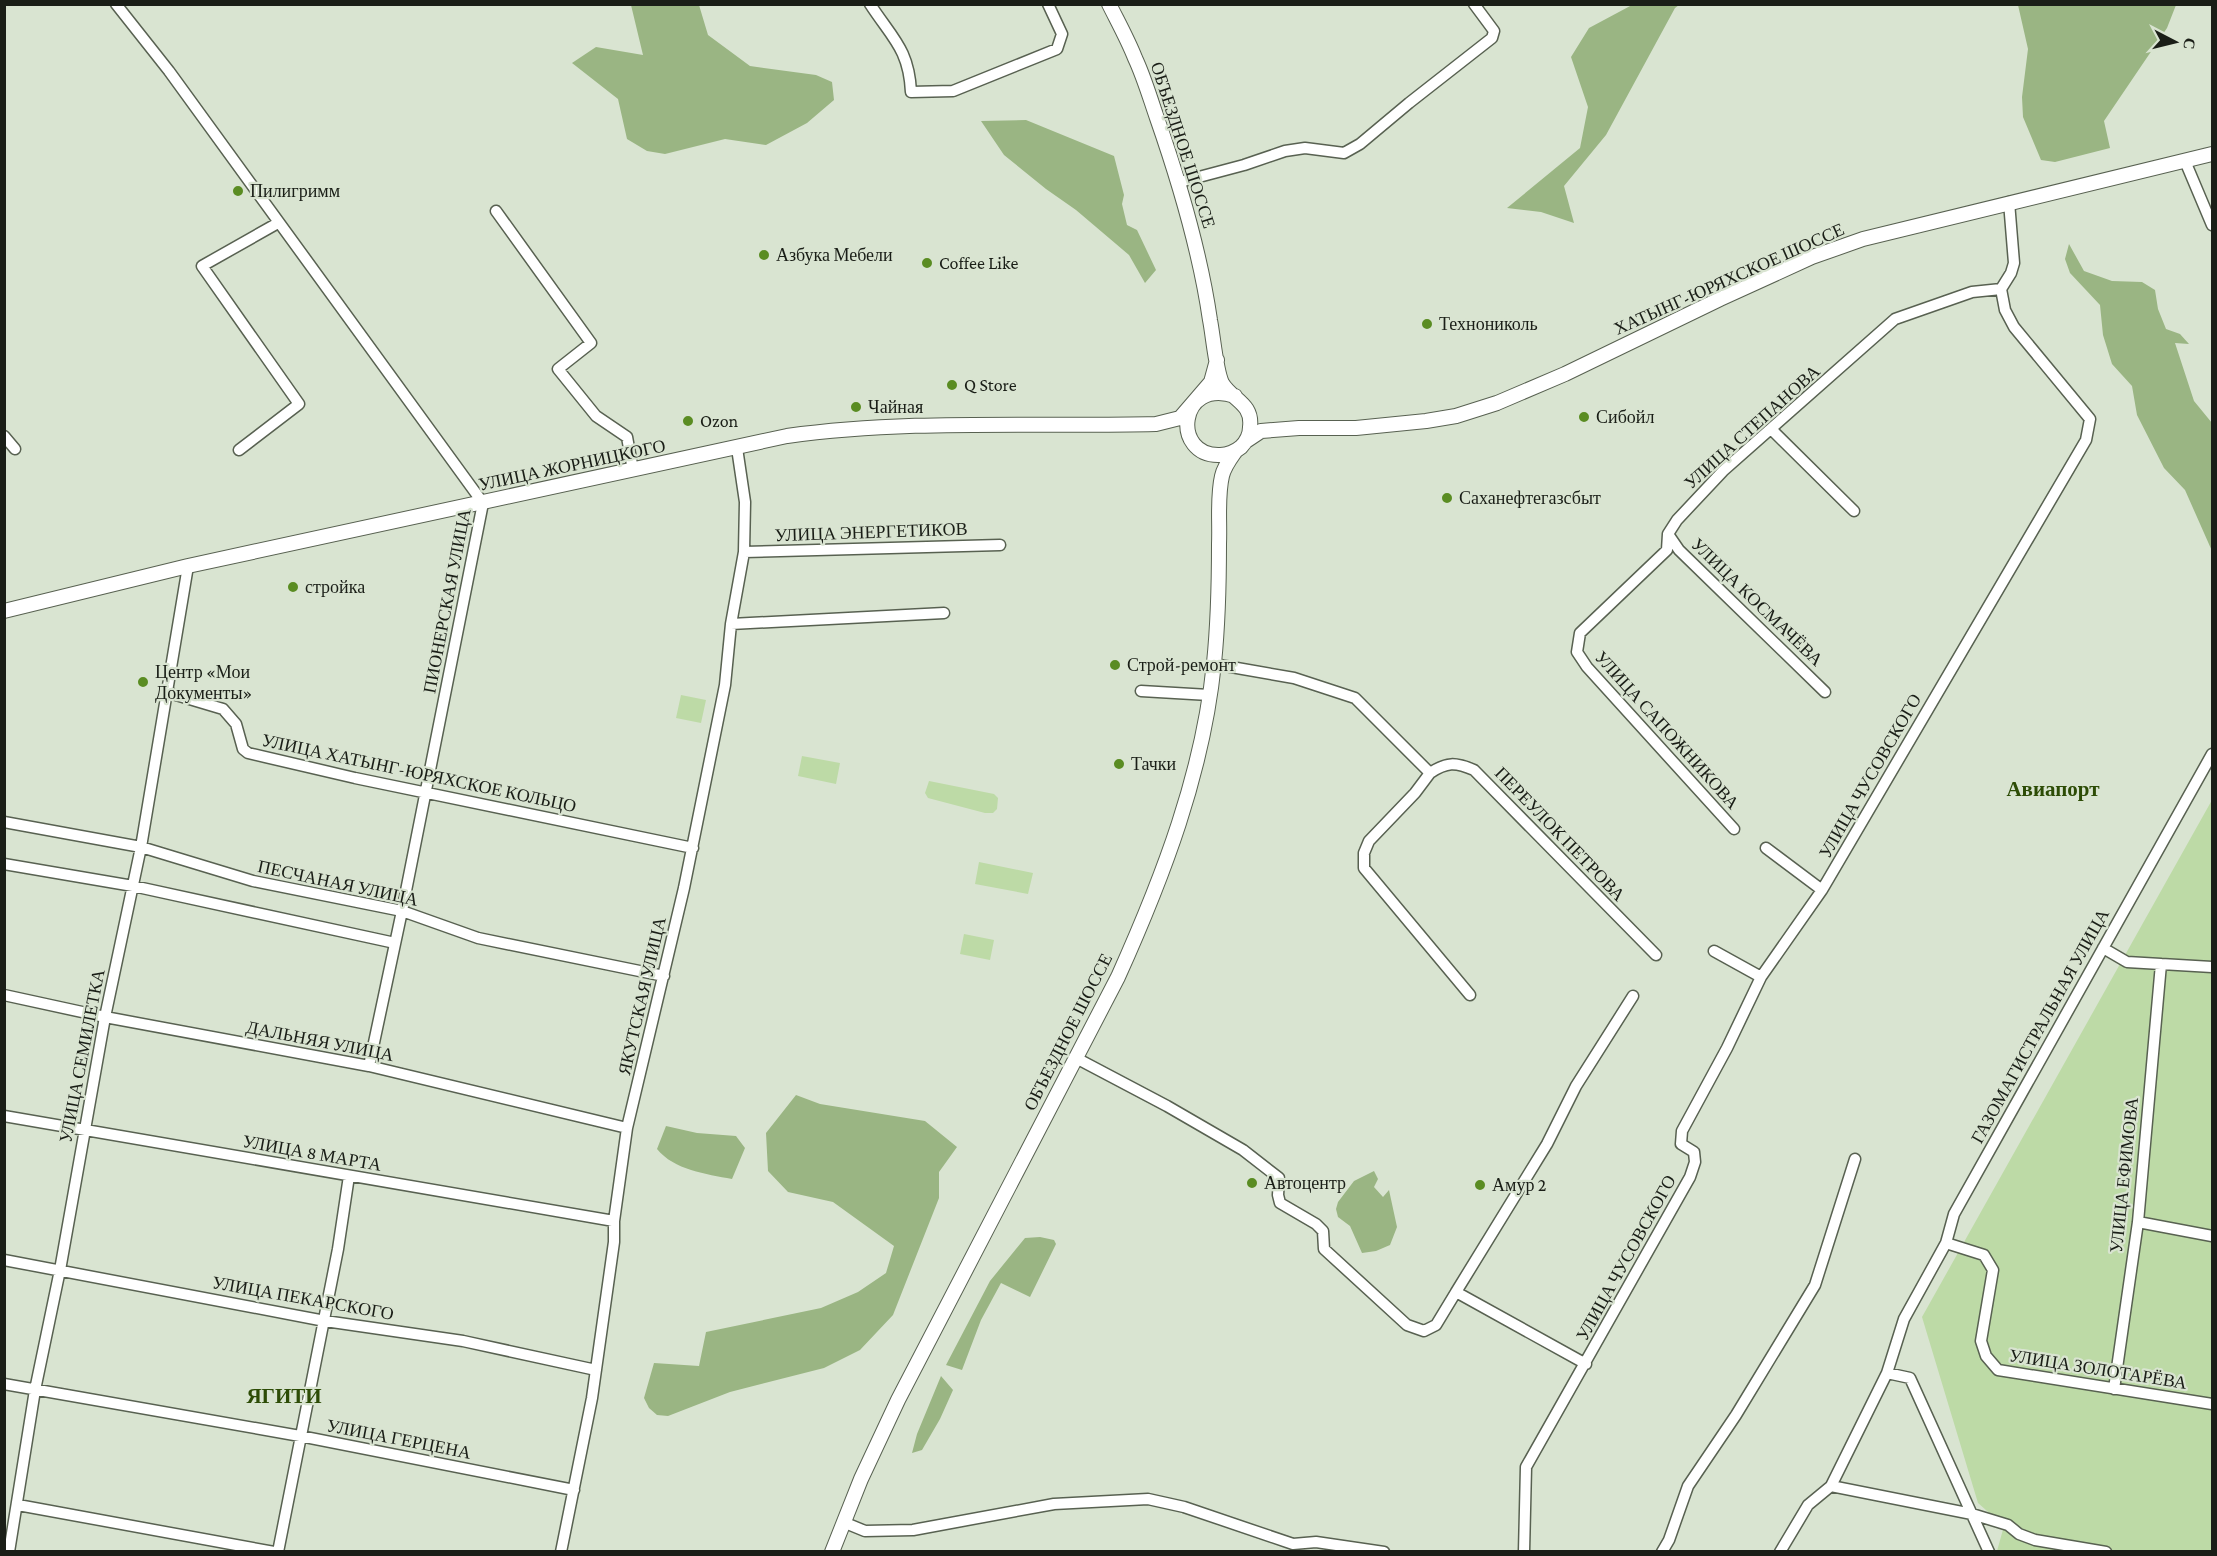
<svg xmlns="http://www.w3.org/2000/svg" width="2217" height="1556" viewBox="0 0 2217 1556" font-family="'Crimson Pro',serif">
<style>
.green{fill:#bddaa6}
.water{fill:#9ab583}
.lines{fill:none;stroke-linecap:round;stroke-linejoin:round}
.minor-casing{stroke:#586151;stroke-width:13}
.major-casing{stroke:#586151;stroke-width:16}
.minor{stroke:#fff;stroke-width:10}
.major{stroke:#fff;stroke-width:14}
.poi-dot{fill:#5a8c22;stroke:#d9e4d1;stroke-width:2}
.labels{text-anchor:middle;stroke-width:4.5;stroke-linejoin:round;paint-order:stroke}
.street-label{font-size:18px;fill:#1a1e17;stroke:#d9e4d1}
.poi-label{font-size:18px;fill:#1a1e17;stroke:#d9e4d1;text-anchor:start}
.quarter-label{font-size:21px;font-weight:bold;fill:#2d4c06;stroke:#d9e4d1}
</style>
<rect width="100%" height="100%" fill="#d9e4d1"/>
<path class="green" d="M 681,695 L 706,700 L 701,723 L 676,718 Z
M 802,756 L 840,763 L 836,784 L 798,776 Z
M 929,781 L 994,794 L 998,798 L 997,809 L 993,813 L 985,813 L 928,798 L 925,793 Z
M 2212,800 L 2212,1551 L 1997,1551 L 2004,1526 L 1978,1503 L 1922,1317 Z
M 979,862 L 1033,873 L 1028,894 L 975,884 Z
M 964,934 L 994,940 L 990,960 L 960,954 Z"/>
<path class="water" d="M 631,5 L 699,5 L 708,35 L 750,66 L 816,75 L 832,82 L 834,100 L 807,123 L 766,145 L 725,139 L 665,154 L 647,151 L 627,139 L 618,99 L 572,63 L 596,47 L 643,55 Z
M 1632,5 L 1679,5 L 1675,8 L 1606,135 L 1564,186 L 1574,223 L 1541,212 L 1507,208 L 1580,148 L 1588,107 L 1571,57 L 1589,28 Z
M 2018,5 L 2176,5 L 2167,28 L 2104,121 L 2110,148 L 2055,162 L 2041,160 L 2023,117 L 2022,97 L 2028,49 Z
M 1026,120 L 1114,156 L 1124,195 L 1122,204 L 1127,225 L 1137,230 L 1156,270 L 1145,283 L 1129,255 L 1076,210 L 1046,189 L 1004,155 L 981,121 Z
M 2069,244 L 2084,271 L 2112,281 L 2142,282 L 2155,290 L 2158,309 L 2166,329 L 2180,334 L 2189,344 L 2175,343 L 2194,401 L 2212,423 L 2212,551 L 2185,490 L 2164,468 L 2137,415 L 2132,386 L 2112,364 L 2103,335 L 2100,305 L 2070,273 L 2065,259 Z
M 796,1095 L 820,1104 L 925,1121 L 957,1147 L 939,1172 L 939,1198 L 893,1315 L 860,1350 L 824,1368 L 730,1392 L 668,1416 L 657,1415 L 649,1408 L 644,1398 L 654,1363 L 699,1366 L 706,1332 L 821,1308 L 858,1292 L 886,1273 L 894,1246 L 833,1202 L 788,1192 L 768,1171 L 766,1133 Z
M 666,1126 L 697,1133 L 736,1136 L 745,1148 L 732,1179 C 706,1174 674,1170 657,1149 Z
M 1374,1171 L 1378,1179 L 1374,1187 L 1383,1197 L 1389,1190 L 1397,1227 L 1390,1245 L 1376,1251 L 1362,1253 L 1350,1226 L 1338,1217 L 1336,1209 L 1338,1202 L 1354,1181 Z
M 1040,1237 L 1054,1240 L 1056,1244 L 1030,1297 L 1001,1283 L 981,1320 L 962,1370 L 946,1365 L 990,1281 L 1025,1238 Z
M 941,1376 L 953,1390 L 940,1419 L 922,1450 L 912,1453 L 917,1434 Z"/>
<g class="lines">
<g class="minor-casing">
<path id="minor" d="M 116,4 L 169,71 L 483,503 L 402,911 L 369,1066
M 870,4 C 892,38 909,49 911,92 L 953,91 L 1057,49 L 1062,34 L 1048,4
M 2185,161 L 2212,225
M 1180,182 L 1244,165 L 1285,151 L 1305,148 L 1344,153 L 1360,144 L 1409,103 L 1492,38 L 1494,31 L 1474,4
M 496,211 L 591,343 L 558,369 L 596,416 L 627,437 L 633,470
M 1772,430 L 1854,511
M 4,436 L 15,449
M 239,450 L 299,404 L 202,266 L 278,223
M 1668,534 L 1679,550 L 1825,692
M 744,552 L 1000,545
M 731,624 L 944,613
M 1214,664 L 1294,678 L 1355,698 L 1430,773 L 1415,793 L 1369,841 L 1364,853 L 1364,868 L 1470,995
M 1141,691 L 1209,695
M 166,692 L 223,709 L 236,724 L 243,749 L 248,753 L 355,778 L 693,848
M 1430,773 C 1447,762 1455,762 1474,770 L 1656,955
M 4,822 L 141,847 L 253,881 L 402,911 L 478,938 L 664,976
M 1734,829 L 1587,667 L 1577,652 L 1580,633 L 1667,550 L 1668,534 L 1677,520 L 1723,471 L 1895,319 L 1972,292 L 2001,289
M 1766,848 L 1822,890
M 4,864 L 133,886 L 395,943
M 2103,948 L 2127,962 L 2212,967
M 1714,951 L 1761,977
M 4,995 L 105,1017 L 369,1066 L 627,1128
M 1076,1058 L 1167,1106 L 1243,1150 L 1279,1178 L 1278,1195 L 1280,1203 L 1316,1224 L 1323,1231 L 1324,1249 L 1407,1325 L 1424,1331 L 1436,1325 L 1456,1292
M 4,1116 L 614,1221
M 2138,1222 L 2212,1236
M 1946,1243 L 1984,1255 L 1993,1270 L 1981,1341 L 1986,1356 L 1998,1370 L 2212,1404
M 4,1260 L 325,1321 L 463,1341 L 596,1370
M 1586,1364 L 1456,1292 L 1547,1144 L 1576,1086 L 1633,996
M 1887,1373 L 1910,1378 L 1989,1552
M 4,1384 L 300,1436 L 574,1490
M 2114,1389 L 2138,1222 L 2161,964
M 1831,1486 L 1972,1514 L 2008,1525 L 2019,1534 L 2035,1540 L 2106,1552
M 18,1505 L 274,1552
M 843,1522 L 865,1531 L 913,1530 L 1054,1504 L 1148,1499 L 1184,1507 L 1293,1544 L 1316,1542 L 1384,1552
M 9,1552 L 35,1390 L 60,1270 L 105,1017 L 141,847 L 188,566
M 278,1552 L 338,1249 L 349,1176
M 561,1552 L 592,1398 L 614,1242 L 614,1221 L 627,1128 L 684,888 L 725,685 L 731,624 L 744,552 L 745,502 L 737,448
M 1524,1552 L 1526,1467 L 1690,1177 L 1695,1162 L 1694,1152 L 1681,1144 L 1682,1131 L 1727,1048 L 1761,977 L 1822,890 L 2086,440 L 2090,419 L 2014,327 L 2005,310 L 2001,289 L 2011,273 L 2014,263 L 2009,202
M 1662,1552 L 1669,1540 L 1688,1486 L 1736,1415 L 1815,1285 L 1855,1159
M 1780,1552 L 1808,1505 L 1831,1486 L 1887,1373 L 1904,1319 L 1946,1243 L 1954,1214 L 2212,754"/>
</g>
<g class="major-casing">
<path id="major" d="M 1109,4 C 1118,22 1128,40 1135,58 C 1144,77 1150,98 1157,118 C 1180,184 1200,251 1210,320 C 1213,335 1216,371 1222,383 C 1232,400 1253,403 1250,427 C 1250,434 1246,442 1241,447 C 1235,452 1228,455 1220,455 C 1171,457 1178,377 1235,396
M 1246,441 L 1261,431 L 1299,428 L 1356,428 L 1426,421 L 1456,416 L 1497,403 L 1565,374 L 1720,299 L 1812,257 L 1863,239 L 2212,154
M 4,611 L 188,566 L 787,436 C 910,419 1033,427 1156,424 L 1180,418 L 1211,382 L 1217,360
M 832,1552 L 861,1479 L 898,1400 L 1118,977 C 1163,877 1203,773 1214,663 C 1218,624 1219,584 1219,544 C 1220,522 1217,497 1222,476 C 1224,467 1230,459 1235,452"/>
</g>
<use href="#minor" class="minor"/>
<use href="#major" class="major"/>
</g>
<g class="poi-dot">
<circle cx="238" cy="191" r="6"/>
<circle cx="764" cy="255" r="6"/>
<circle cx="927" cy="263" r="6"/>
<circle cx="1427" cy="324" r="6"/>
<circle cx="952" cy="385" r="6"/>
<circle cx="856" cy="407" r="6"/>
<circle cx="1584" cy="417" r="6"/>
<circle cx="688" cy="421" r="6"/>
<circle cx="1447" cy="498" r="6"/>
<circle cx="293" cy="587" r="6"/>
<circle cx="1115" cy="665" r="6"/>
<circle cx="143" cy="682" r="6"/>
<circle cx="1119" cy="764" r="6"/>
<circle cx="1252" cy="1183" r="6"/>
<circle cx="1480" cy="1185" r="6"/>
</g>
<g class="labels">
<g class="street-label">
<text transform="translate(1183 145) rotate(72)" y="6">ОБЪЕЗДНОЕ ШОССЕ</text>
<text transform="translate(1729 279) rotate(-24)" y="6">ХАТЫНГ-ЮРЯХСКОЕ ШОССЕ</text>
<text transform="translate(1752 427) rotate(-42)" y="6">УЛИЦА СТЕПАНОВА</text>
<text transform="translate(572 465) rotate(-12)" y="6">УЛИЦА ЖОРНИЦКОГО</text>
<text transform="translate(871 532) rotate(-2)" y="6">УЛИЦА ЭНЕРГЕТИКОВ</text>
<text transform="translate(447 601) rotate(-79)" y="6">ПИОНЕРСКАЯ УЛИЦА</text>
<text transform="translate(1757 602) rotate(44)" y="6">УЛИЦА КОСМАЧЁВА</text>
<text transform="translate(1667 730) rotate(48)" y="6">УЛИЦА САПОЖНИКОВА</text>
<text transform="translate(419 773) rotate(12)" y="6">УЛИЦА ХАТЫНГ-ЮРЯХСКОЕ КОЛЬЦО</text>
<text transform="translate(1870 776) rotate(-60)" y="6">УЛИЦА ЧУСОВСКОГО</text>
<text transform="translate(1560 834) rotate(46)" y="6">ПЕРЕУЛОК ПЕТРОВА</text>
<text transform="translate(338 883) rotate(12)" y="6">ПЕСЧАНАЯ УЛИЦА</text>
<text transform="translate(642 996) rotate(-77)" y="6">ЯКУТСКАЯ УЛИЦА</text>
<text transform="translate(2040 1026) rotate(-61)" y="6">ГАЗОМАГИСТРАЛЬНАЯ УЛИЦА</text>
<text transform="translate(1068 1032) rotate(-63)" y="6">ОБЪЕЗДНОЕ ШОССЕ</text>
<text transform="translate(320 1041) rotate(11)" y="6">ДАЛЬНЯЯ УЛИЦА</text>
<text transform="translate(82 1056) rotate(-79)" y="6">УЛИЦА СЕМИЛЕТКА</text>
<text transform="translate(312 1153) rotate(10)" y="6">УЛИЦА 8 МАРТА</text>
<text transform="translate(2124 1175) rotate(-84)" y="6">УЛИЦА ЕФИМОВА</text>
<text transform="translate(1626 1258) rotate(-61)" y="6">УЛИЦА ЧУСОВСКОГО</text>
<text transform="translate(303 1298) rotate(10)" y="6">УЛИЦА ПЕКАРСКОГО</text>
<text transform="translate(2098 1369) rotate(9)" y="6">УЛИЦА ЗОЛОТАРЁВА</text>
<text transform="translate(399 1439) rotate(11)" y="6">УЛИЦА ГЕРЦЕНА</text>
</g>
<g class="poi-label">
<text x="250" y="197">Пилигримм</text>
<text x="776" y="261">Азбука Мебели</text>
<text x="939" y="269">Coffee Like</text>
<text x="1439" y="330">Технониколь</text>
<text x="964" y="391">Q Store</text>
<text x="868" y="413">Чайная</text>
<text x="1596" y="423">Сибойл</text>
<text x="700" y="427">Ozon</text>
<text x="1459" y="504">Саханефтегазсбыт</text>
<text x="305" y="593">стройка</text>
<text x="1127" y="671">Строй-ремонт</text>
<text x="155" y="678">Центр «Мои<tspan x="155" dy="21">Документы»</tspan></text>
<text x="1131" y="770">Тачки</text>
<text x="1264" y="1189">Автоцентр</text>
<text x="1492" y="1191">Амур 2</text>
</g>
<g class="quarter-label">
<text x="2053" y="796">Авиапорт</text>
<text x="284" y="1403">ЯГИТИ</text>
</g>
</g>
<rect width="2217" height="1556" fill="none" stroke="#1a1e17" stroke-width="12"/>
<g transform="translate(2175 42) rotate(97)" stroke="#d9e4d1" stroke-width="4.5" paint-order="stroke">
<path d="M0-4.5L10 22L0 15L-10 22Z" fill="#1a1e17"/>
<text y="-9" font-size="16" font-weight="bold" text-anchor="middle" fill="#1a1e17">С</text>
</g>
</svg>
